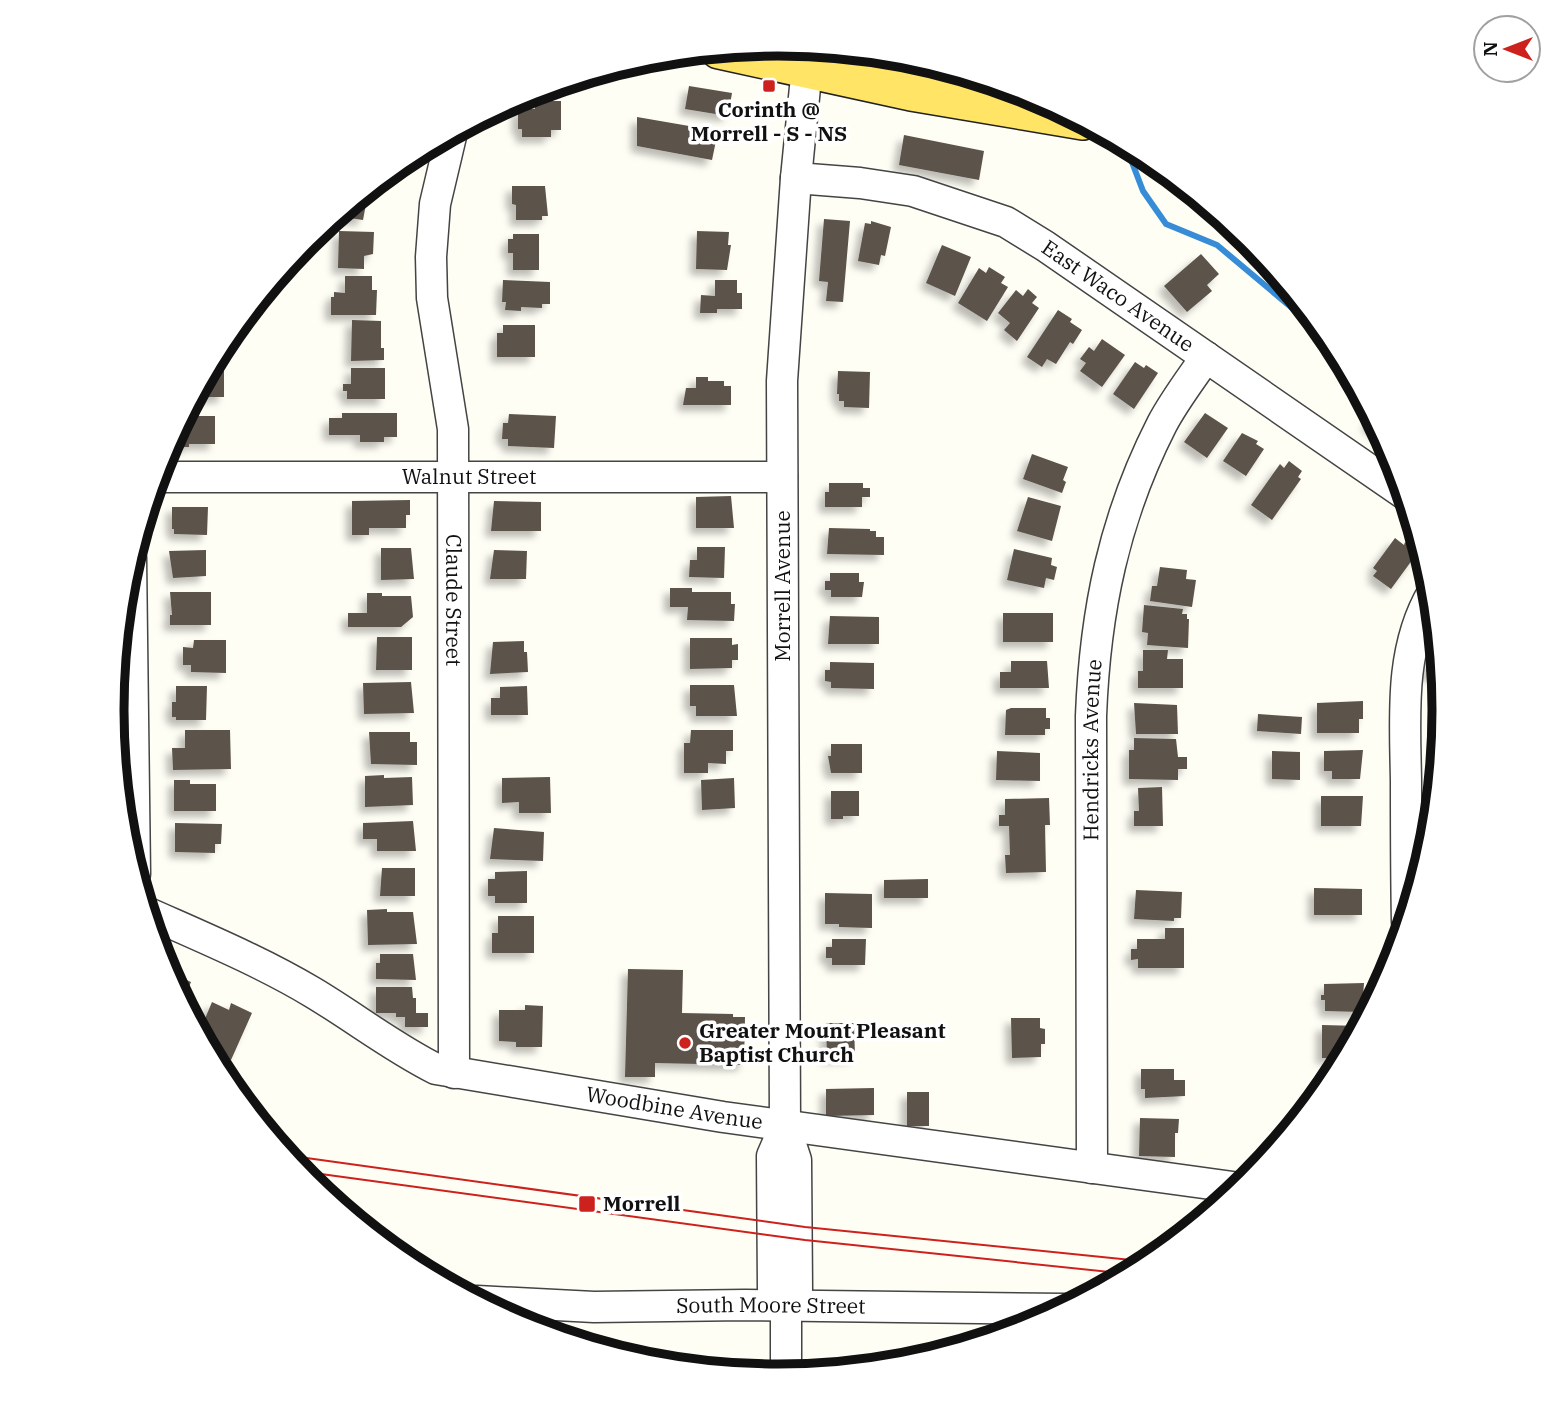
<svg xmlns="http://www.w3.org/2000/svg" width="1556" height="1420" viewBox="0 0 1556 1420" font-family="'IBM Plex Serif',serif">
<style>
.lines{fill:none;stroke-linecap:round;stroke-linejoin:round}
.stream{stroke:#378cd7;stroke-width:6}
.building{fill:#5b534c;filter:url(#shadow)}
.minor-casing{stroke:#444;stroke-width:33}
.major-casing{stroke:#222;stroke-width:40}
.minor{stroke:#fff;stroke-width:30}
.major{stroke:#ffe465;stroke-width:37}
.tram{stroke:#cd211d;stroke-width:2}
.poi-dot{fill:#cd211d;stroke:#fff;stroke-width:2.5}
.labels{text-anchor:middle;stroke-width:7;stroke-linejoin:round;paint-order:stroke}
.poi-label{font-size:21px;font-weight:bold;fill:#111;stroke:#fff;text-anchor:start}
.street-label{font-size:21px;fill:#111;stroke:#fff}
.rim{fill:none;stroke:#111;stroke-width:9}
</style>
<defs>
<filter id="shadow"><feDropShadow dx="-6" dy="6" stdDeviation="3.5" flood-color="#0004"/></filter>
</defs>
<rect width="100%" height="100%" fill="#fffef5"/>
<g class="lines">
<path class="stream" d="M 1125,144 L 1143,191 L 1166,224 L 1217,245 L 1304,318 L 1317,322"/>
</g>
<path class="building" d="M 689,86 L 732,93 L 728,116 L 685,109 Z
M 535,101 L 561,101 L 561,130 L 551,130 L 551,137 L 522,137 L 522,129 L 518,129 L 518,109 L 535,109 Z
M 637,117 L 718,131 L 712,160 L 637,146 Z
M 904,135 L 984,151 L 979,180 L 899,165 Z
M 512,186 L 545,186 L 548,216 L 542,216 L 542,220 L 516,220 L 516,205 L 512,204 Z
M 369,188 L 363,220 L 335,216 L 344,209 Z
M 824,219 L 850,221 L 843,302 L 826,301 L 828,282 L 819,281 Z
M 871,221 L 891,227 L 885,256 L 881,255 L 879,265 L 858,261 L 865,223 L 871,224 Z
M 339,231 L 374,232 L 373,254 L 364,256 L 364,269 L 338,268 Z
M 697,231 L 729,232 L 728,245 L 731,245 L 727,270 L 696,269 Z
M 513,234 L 539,234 L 539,270 L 513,270 L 513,253 L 508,253 L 508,239 L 513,239 Z
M 942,245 L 971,257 L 955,296 L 926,283 Z
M 1201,254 L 1219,274 L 1207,285 L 1212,291 L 1187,312 L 1164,286 Z
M 989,267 L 1005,277 L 1001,283 L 1008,287 L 987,321 L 958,303 L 979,268 L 986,273 Z
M 345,276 L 372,276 L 372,290 L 377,290 L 376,315 L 331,315 L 331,297 L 334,297 L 334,292 L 345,293 Z
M 503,280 L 550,282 L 550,304 L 542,304 L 542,308 L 521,307 L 521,311 L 505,310 L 506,302 L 502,302 Z
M 715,280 L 737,280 L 737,293 L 742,293 L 742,309 L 717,309 L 717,313 L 700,313 L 701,295 L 715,296 Z
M 1028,289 L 1037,297 L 1032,303 L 1039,308 L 1017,341 L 1004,330 L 1010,323 L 998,313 L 1016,290 L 1023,296 Z
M 1058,310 L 1072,319 L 1070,322 L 1082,330 L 1073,344 L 1070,342 L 1056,364 L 1047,359 L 1042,367 L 1027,357 Z
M 352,320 L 381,321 L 381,348 L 384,348 L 384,360 L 351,361 Z
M 503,325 L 535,325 L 535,357 L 497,357 L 497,333 L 503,333 Z
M 1102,339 L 1125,355 L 1102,387 L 1080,371 L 1086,363 L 1080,359 L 1089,347 L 1094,351 Z
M 1135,362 L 1144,368 L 1146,365 L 1158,373 L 1134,409 L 1113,394 Z
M 351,368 L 385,368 L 385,399 L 347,399 L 347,391 L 343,391 L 343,384 L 351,384 Z
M 208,369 L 224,369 L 224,397 L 193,397 Z
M 838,371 L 870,372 L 869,408 L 844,407 L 844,401 L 839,401 L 839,394 L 837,394 Z
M 696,377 L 708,377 L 708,381 L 724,381 L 724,386 L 731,386 L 731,405 L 683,405 L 686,388 L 696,388 Z
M 342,413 L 397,413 L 397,437 L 384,437 L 384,442 L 360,442 L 360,435 L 329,435 L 329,418 L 342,418 Z
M 1205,413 L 1228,428 L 1207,458 L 1184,442 Z
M 509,414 L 556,416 L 554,448 L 508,446 L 508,439 L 502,439 L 503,423 L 508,423 Z
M 183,416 L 215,416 L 215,444 L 189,444 L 189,447 L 172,447 L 172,437 Z
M 1373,416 L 1383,436 L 1367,424 Z
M 1242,433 L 1258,441 L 1256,444 L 1264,449 L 1246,476 L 1223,461 Z
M 1032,454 L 1068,467 L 1063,480 L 1066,482 L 1062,493 L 1023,479 Z
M 1289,461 L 1302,471 L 1298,477 L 1301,479 L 1272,520 L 1251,505 L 1280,464 L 1284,468 Z
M 829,483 L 863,483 L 863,488 L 870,488 L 870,497 L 862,497 L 862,507 L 825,507 L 825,492 L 829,492 Z
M 731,496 L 734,528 L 696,528 L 696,497 Z
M 1028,497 L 1061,506 L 1052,541 L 1017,531 Z
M 410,500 L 410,515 L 406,515 L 406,528 L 369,528 L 369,535 L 352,535 L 352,501 Z
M 494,501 L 541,502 L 541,531 L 491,531 Z
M 172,507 L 208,507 L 207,535 L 174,534 L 174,529 L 172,529 Z
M 829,528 L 870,529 L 870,531 L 876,531 L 876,537 L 884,537 L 884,555 L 827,554 Z
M 1395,538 L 1404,545 L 1405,542 L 1418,552 L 1391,589 L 1373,576 L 1377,571 L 1373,568 Z
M 697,547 L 725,547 L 724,578 L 689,577 L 690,560 L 697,560 Z
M 381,548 L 411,548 L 414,579 L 381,580 Z
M 1014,549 L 1052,558 L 1051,565 L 1057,567 L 1054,580 L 1046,578 L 1044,588 L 1007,580 Z
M 206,550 L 206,576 L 173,578 L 169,551 Z
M 494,550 L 527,551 L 526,579 L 490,579 Z
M 1160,567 L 1187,570 L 1186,579 L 1196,580 L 1192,607 L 1150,601 L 1152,586 L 1157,586 Z
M 830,573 L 859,573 L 859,582 L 864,582 L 862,597 L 831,597 L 831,590 L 825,590 L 825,581 L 830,581 Z
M 670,588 L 692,588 L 692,592 L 731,592 L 731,604 L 735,604 L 734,621 L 687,620 L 688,607 L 670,607 Z
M 170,592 L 211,592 L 211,625 L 170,625 L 170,615 L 172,615 Z
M 367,593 L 382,593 L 382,596 L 411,596 L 413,617 L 401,627 L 348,627 L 348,613 L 367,613 Z
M 1144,605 L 1183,609 L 1182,614 L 1187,614 L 1187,619 L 1189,619 L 1188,648 L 1147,645 L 1148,633 L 1142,632 Z
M 1003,613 L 1053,613 L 1053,642 L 1003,642 Z
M 830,616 L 879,617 L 879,644 L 828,644 Z
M 377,637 L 412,637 L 412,670 L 376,670 Z
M 690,638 L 732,638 L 732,645 L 738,644 L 738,660 L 732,660 L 732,668 L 690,669 Z
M 194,640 L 226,640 L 226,673 L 191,672 L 191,665 L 183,665 L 183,647 L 193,648 Z
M 524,641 L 524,652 L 527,652 L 528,672 L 490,674 L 493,642 Z
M 1143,650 L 1168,650 L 1167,659 L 1183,659 L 1183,688 L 1138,688 L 1138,671 L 1143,671 Z
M 1438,651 L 1439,653 L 1441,681 L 1426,671 Z
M 1011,661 L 1047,661 L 1049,688 L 1000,688 L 1000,672 L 1011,672 Z
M 830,662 L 874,663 L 874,689 L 831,688 L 831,682 L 825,681 L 825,670 L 830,670 Z
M 411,682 L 414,713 L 364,714 L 363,683 Z
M 690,685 L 734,685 L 737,716 L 696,716 L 696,706 L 690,706 Z
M 176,686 L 207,686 L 206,720 L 176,720 L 176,717 L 172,717 L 172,702 L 176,702 Z
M 527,686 L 528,715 L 491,715 L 491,698 L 500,698 L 500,687 Z
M 1363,701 L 1363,719 L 1359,719 L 1359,733 L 1317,733 L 1317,703 Z
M 1134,703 L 1177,705 L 1178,734 L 1136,734 Z
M 1011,708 L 1046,708 L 1046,718 L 1050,718 L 1050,729 L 1045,729 L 1045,735 L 1005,735 L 1006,710 Z
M 1258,714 L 1302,717 L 1301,734 L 1257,731 Z
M 185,730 L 230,730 L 231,769 L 173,770 L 172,748 L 185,748 Z
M 691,730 L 733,730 L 733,751 L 726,751 L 726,764 L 708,763 L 708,773 L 684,773 L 684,743 L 690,743 Z
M 369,732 L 410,732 L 410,742 L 417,742 L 417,765 L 371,764 Z
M 1134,738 L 1176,739 L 1178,757 L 1187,757 L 1187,769 L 1178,769 L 1178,780 L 1129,779 L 1129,750 L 1134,750 Z
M 831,744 L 862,744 L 862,773 L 831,773 L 828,756 L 831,756 Z
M 1363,750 L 1360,779 L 1332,779 L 1332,771 L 1324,771 L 1324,751 Z
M 997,751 L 1040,753 L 1040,781 L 996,780 Z
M 1272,751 L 1300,752 L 1300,780 L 1272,779 Z
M 384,775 L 384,778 L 412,777 L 413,805 L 365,807 L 365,776 Z
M 550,777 L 551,813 L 519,813 L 519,802 L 502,803 L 502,778 Z
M 734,778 L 735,808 L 702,810 L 701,780 Z
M 174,780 L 190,780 L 190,784 L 216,784 L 216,811 L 174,811 Z
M 1162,787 L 1163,826 L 1134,826 L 1134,811 L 1139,811 L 1138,788 Z
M 831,791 L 859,791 L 859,816 L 843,816 L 843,819 L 831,819 Z
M 1321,796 L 1363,796 L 1361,826 L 1321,826 Z
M 1049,798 L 1050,825 L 1045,825 L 1046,872 L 1006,873 L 1005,855 L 1010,855 L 1009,826 L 999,826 L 999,815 L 1005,815 L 1005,799 Z
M 413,821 L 416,851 L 377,851 L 377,839 L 363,839 L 363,823 Z
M 175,823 L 222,824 L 221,844 L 215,844 L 215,853 L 175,852 Z
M 494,828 L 544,832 L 543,861 L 490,859 Z
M 382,868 L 415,868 L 415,896 L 380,896 Z
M 527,871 L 527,903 L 495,903 L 495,896 L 488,896 L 488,879 L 495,879 L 495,872 Z
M 928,879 L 928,898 L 884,898 L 884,880 Z
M 1314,888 L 1362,889 L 1362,915 L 1314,915 Z
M 1136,890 L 1182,892 L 1181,918 L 1174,918 L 1174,921 L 1134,919 Z
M 825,893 L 872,894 L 872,928 L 839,927 L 839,924 L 825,924 Z
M 387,909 L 387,912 L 413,912 L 417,944 L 368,945 L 367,910 Z
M 498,916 L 534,916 L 534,953 L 492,953 L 492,933 L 498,933 Z
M 1165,928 L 1184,928 L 1184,968 L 1138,968 L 1138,959 L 1131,960 L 1131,949 L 1137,949 L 1137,939 L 1165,939 Z
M 832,939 L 866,939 L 865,965 L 832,965 L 832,958 L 826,958 L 826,947 L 832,947 Z
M 380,954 L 413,954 L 416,980 L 376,979 L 376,963 L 380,963 Z
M 628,969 L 683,970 L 682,1013 L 733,1014 L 733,1017 L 745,1017 L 744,1065 L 655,1063 L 655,1077 L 625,1077 Z
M 166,971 L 191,982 L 183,1003 Z
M 1364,983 L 1362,1012 L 1325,1011 L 1325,1000 L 1321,1000 L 1321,995 L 1324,995 L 1324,984 Z
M 376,987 L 412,987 L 413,998 L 416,998 L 416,1013 L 428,1013 L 428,1027 L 405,1027 L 405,1017 L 396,1017 L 396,1013 L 376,1013 Z
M 212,1002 L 229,1010 L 231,1003 L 252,1013 L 231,1060 L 208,1050 L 209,1043 L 203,1040 L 199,1033 Z
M 525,1005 L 543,1006 L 542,1047 L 516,1047 L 516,1042 L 499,1041 L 499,1010 L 525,1010 Z
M 1011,1018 L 1040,1018 L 1040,1028 L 1045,1029 L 1045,1044 L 1041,1044 L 1041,1057 L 1012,1058 Z
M 826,1023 L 854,1023 L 855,1057 L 827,1058 Z
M 1322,1025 L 1361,1026 L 1344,1058 L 1322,1058 Z
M 1141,1069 L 1174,1069 L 1174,1080 L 1185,1080 L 1185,1096 L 1145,1098 L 1145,1089 L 1141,1089 Z
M 874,1088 L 874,1115 L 826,1116 L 826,1089 Z
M 907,1092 L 929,1092 L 929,1126 L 907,1126 Z
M 1140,1118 L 1179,1119 L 1178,1133 L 1175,1133 L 1175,1157 L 1139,1156 Z"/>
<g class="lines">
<g class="minor-casing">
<g id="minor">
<path id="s1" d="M 452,132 L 435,204 L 431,257 L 432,298 L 453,429 L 454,1073"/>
<path id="s2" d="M 796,178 L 860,183 L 913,191 L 1006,222 L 1045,246 L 1406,495"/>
<path id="s3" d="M 156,477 L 782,477"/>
<path d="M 131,558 L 135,874"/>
<path id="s4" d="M 146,912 C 202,937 260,961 312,992 C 354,1017 392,1047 436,1069 L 723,1117 L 1240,1188"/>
<path d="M 1407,922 C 1406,875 1406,828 1406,781 C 1405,717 1399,649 1433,592"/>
<path d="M 785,1126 L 772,1156 L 773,1290 L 786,1307"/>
<path id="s5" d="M 1092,1168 L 1091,716 C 1095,611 1114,518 1162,424 C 1174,401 1191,379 1206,357"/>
<path id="s6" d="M 477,1301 L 594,1307 L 745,1305 L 1065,1309"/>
<path d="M 786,1375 L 786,1307 L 797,1290 L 796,1160 L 785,1126 L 782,381 L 796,178 L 809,47"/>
</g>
</g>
<g class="major-casing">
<path id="major" d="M 719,50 L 911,92 L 1083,121"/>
</g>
<use href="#minor" class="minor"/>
<use href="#major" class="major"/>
<path class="tram" d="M 285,1155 L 805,1227 L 1151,1262
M 299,1171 L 805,1240 L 1129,1274"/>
</g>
<g class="poi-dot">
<rect x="762" y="79" width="14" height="14" rx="3.5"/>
<circle cx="685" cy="1043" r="7"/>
<rect x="578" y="1195" width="18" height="18" rx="3.5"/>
</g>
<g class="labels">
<g class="poi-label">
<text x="769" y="117" text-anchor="middle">Corinth @<tspan x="769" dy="24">Morrell - S - NS</tspan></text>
<text x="699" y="1038">Greater Mount Pleasant<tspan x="699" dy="24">Baptist Church</tspan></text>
<text x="603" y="1211">Morrell</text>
</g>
<g class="street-label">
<text dy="7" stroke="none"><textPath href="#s2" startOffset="350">East Waco Avenue</textPath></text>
<text dy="7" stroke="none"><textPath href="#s3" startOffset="313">Walnut Street</textPath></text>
<text transform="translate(783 586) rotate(-90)" y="7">Morrell Avenue</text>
<text dy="7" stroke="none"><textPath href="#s1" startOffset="472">Claude Street</textPath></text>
<text dy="7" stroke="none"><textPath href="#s5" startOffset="418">Hendricks Avenue</textPath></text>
<text dy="7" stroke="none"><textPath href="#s4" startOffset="572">Woodbine Avenue</textPath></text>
<text dy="7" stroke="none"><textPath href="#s6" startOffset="294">South Moore Street</textPath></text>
</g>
</g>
<path d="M0 0H1556V1420H0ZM124 710a654 654 0 1 1 1308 0a654 654 0 1 1-1308 0Z" fill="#fff" fill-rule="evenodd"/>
<path class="rim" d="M124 710a654 654 0 1 1 1308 0a654 654 0 1 1-1308 0Z"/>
<g transform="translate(1507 49) rotate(270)"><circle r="33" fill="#ffffff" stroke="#a0a0a0" stroke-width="2"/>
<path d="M0-5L12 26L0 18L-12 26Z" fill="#cd211d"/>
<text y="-10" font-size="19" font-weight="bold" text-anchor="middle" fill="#111111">N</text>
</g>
</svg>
